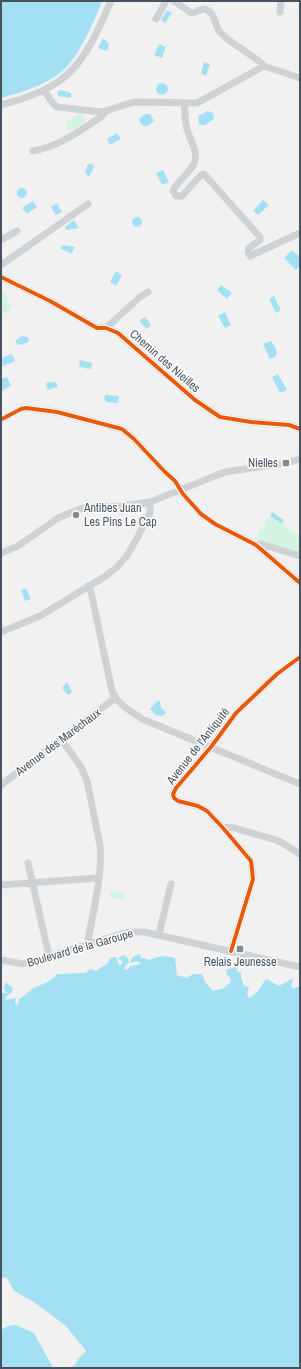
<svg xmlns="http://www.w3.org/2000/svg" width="301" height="1369" viewBox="0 0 301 1369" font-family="'Archivo Narrow',sans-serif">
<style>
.green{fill:#d4f3e1}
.water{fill:#a4e0f4}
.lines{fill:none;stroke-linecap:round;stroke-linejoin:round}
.minor{stroke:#cfd2d5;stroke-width:7}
.cycleway-casing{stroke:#fff;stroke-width:6}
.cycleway{stroke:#e8590c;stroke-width:4}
.poi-dot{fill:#828a93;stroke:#fff;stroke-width:1.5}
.labels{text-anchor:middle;stroke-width:3;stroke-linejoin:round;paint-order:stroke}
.street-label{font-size:12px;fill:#465260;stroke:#fff}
.poi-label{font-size:12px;fill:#465260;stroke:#fff;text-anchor:end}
</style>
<rect width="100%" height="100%" fill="#f2f1f1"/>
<path class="green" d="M 81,113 L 86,122 L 70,131 L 65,123 Z
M 1,287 L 12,309 L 1,314 Z
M 269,516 L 300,536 L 300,554 L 255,539 Z
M 111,890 L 125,893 L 124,900 L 109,897 Z"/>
<path class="water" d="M 1,1 L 102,1 C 96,18 81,51 69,64 C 53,83 24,92 1,98 Z
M 167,10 L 172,13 L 165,23 L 161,20 Z
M 103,38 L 109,44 L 108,49 L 106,51 L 98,48 Z
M 159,44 L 166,47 L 162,58 L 154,55 Z
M 204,62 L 210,64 L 206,76 L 201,73 Z
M156 89a6 6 0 1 1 12 0a6 6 0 1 1-12 0Z
M 62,90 L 71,93 L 71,98 L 58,96 L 58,91 Z
M 208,111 L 213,113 L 214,119 L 205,125 L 199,125 L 198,116 Z
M 145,114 L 150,114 L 154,121 L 146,127 L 140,123 L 139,119 Z
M 117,133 L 121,139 L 110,145 L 107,139 Z
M 88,164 L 92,164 L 94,167 L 89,177 L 85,172 Z
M 163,170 L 169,182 L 162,185 L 156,173 Z
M17 193a5 5 0 1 1 10 0a5 5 0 1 1-10 0Z
M 263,200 L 269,205 L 258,215 L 253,211 Z
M 33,201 L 37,207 L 27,214 L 22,208 Z
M 57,203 L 62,212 L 56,215 L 51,207 Z
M132 222a5 5 0 1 1 10 0a5 5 0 1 1-10 0Z
M 74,220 L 79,228 L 66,230 L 65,227 Z
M 62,245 L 75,247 L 71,254 L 60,248 Z
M 292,250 L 300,257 L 300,265 L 296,270 L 284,258 Z
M 116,271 L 122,275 L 116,286 L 110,282 Z
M 221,285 L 232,293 L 227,299 L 217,290 Z
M 274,296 L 281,310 L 276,313 L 269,299 Z
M 225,312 L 231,325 L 225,328 L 218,316 Z
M 145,317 L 151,325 L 147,329 L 141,323 L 140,320 Z
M 22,336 L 28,337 L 29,341 L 22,345 L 17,344 L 15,341 Z
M 271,341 C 274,346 278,349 276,356 L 270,359 L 263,344 Z
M 12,354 L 15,361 L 3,366 L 1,358 Z
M 80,360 L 92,363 L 91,369 L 79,367 Z
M 278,374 L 287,390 L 280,393 L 272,377 Z
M 7,377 L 11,386 L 1,391 L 1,379 Z
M 56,382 L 58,387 L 47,390 L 46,383 Z
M 106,395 L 119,396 L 118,403 L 106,402 L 104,398 Z
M 272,512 L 284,520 L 282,524 L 270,516 Z
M 26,588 L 31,599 L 25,601 L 21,590 Z
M 67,682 L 72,692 L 70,694 L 68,695 L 62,688 Z
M 157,701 L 160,701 L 161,708 L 166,712 L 163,716 L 156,715 L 150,709 Z
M 139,954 L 141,956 L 140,958 L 145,958 L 149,960 C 158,956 165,955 175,958 L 177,975 L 187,978 L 193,974 L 202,974 L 205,982 L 213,991 L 224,988 L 231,982 L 230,977 L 227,975 L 226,970 L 236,967 L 237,971 L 241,973 L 241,979 L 244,986 L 249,987 L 247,995 L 250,998 L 257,992 L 266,979 L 279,986 L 293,978 L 291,987 L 293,989 L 300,986 L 300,1368 L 69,1368 L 75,1365 L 78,1359 L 86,1351 L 66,1326 L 34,1302 L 14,1291 L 7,1278 L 1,1277 L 1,993 L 7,993 L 4,989 L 5,982 L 13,988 L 12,992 L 7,996 L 5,1000 L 16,998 L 15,1004 L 18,1005 L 19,999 C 25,996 27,993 32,989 C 42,984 50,982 58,974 C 68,975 76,972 86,973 L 90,969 L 96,971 L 108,963 L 110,958 L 116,957 L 119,965 L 122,964 L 122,961 L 118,958 L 123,955 L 128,958 L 129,962 L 124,968 L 126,970 L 131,966 L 141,964 L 138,961 L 130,963 L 132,958 Z
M 16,1325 L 34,1333 L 53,1368 L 1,1368 L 1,1330 L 8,1326 Z"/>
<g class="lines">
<path class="minor" d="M 174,1 L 191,13 C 196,13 201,8 205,9 C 216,13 214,25 220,32 C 231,45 252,53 264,66
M 280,12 L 281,1
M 156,19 L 166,1
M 45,91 L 51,101 L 57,107 L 102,112 L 134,102 L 197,103 L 264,66 L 300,78
M 184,104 C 185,111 185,118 186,125 C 188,138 200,152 194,164 C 189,173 175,184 173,191 L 176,196 L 182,196 L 201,175 L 204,174 L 260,237 L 260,240 L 249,248 L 248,252 L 250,256 L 300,233
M 1,105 C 71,87 83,65 111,1
M 33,151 C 58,147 82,130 102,116 L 105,112
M 1,240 L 17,231
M 1,265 L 88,204
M 1,277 L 50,301 L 97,328 L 106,328 L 118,333 L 195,400 L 220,417 L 251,422 L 289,425 L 300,429
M 106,328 L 140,297 L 148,292
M 2,419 L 21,409 L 26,408 L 57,412 L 122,429 L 134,439 L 165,472 L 175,481 L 183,494 L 201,514 L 215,524 L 256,545 L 300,583
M 256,545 L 261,544 L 300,556
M 1,553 L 18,546 L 58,518 L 80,509 L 88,507 L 121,506 L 150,502 L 225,472 L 286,463 L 300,459
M 88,586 L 91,592 L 112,691 C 117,704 131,711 142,719 L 300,784
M 1,632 L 40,616 L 104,577 L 116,568 L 126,557 L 135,542 L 150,513 L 150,502
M 61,739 L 81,767 L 87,781 L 100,845 C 103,874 92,917 87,946
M 1,785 L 115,698
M 223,828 L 231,827 L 279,841 L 300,854
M 28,863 L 49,956
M 1,885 L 98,878
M 159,934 L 171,884
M 231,951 L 253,879 L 251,861 L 223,828 L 207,811 L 198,806 L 178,801 L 174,798 L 173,794 L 176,788 L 211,747 L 236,713 L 277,674 L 300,657
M 1,960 L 23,964 L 128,932 L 144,932 L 300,967"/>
<g class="cycleway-casing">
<path id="cycleway" d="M 1,277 L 50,301 L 97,328 L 106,328 L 118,333 L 195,400 L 220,417 L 251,422 L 289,425 L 300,429
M 2,419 L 21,409 L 26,408 L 57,412 L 122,429 L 134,439 L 165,472 L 175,481 L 183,494 L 201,514 L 215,524 L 256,545 L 300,583
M 231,951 L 253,879 L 251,861 L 223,828 L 207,811 L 198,806 L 178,801 L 174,798 L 173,794 L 176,788 L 211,747 L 236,713 L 277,674 L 300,657"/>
</g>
<use href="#cycleway" class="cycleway"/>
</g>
<g class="poi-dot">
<rect x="282" y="459" width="8" height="8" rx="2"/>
<circle cx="76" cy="515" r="4"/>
<rect x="236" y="945" width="8" height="8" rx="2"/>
</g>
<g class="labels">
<g class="street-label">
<text transform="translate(165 361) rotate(41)" y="4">Chemin des Nieilles</text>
<text transform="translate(58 742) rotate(-37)" y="4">Avenue des Maréchaux</text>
<text transform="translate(198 746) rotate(-52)" y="4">Avenue de l'Antiquité</text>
<text transform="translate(80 948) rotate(-16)" y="4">Boulevard de la Garoupe</text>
</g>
<g class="poi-label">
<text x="278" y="467">Nielles</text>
<text x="84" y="512" text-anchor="start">Antibes Juan<tspan x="84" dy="14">Les Pins Le Cap</tspan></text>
<text x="240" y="966" text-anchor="middle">Relais Jeunesse</text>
</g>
</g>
<rect width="301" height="1369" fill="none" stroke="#465260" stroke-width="4"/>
</svg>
